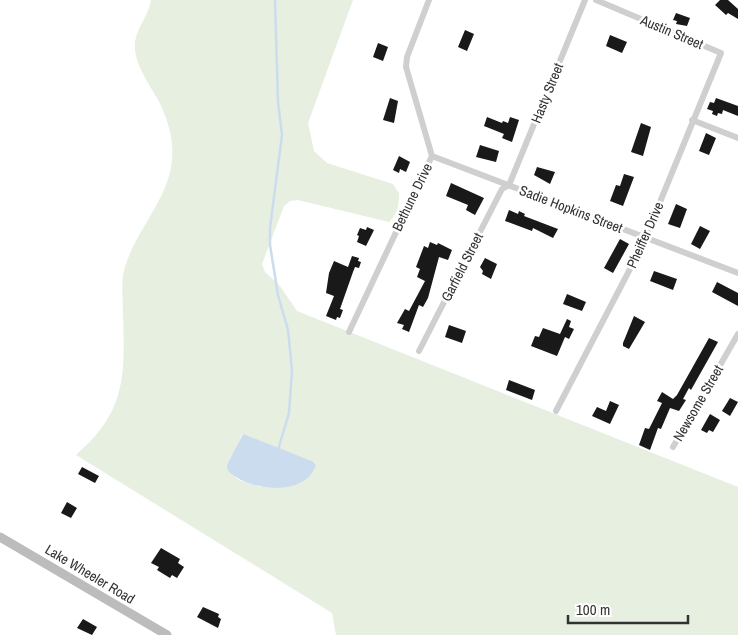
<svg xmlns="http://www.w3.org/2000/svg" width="738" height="635" viewBox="0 0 738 635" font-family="'Archivo Narrow',sans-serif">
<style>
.green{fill:#e6efe0;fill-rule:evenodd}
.water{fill:#cbdcef}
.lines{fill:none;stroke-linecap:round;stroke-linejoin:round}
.stream{stroke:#cbdcef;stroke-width:2.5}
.building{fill:#191919}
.street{stroke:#cfcfcf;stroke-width:6}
.secondary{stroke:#bcbcbc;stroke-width:9}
.labels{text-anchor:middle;stroke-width:5;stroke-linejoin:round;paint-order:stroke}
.street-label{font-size:14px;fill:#323232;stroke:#fff}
</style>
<rect width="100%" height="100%" fill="#fff"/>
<path class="green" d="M 151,0 L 353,0 L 308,123 L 314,151 L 327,163 L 393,184 L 399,193 C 399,204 398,214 389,222 L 298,200 L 290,201 L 284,206 L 262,264 L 265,272 L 280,286 L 297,311 L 738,487 L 738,635 L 336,635 L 332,613 L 76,455 C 126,412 125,376 123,315 C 123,301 121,284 124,270 C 136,226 177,193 172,144 C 171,130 164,110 157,98 C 148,82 133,62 135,42 C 137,27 149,15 151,0 ZM 242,434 L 312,461 L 261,487 L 239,480 L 228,471 Z"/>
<path class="water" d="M 243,434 L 312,461 L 316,465 C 305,498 248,491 228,471 L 227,465 Z"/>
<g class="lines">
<path class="stream" d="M 275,0 L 278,102 L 282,135 L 270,228 L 270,245 L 278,295 L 288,330 L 292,370 L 289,413 L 278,450"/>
</g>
<path class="building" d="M 720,0 L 728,0 L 738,9 L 738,19 L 728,13 L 726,15 L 715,5 Z
M 676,13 L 690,18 L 687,26 L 676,24 L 677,21 L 673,20 Z
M 465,30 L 474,34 L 467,51 L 458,47 Z
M 610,35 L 627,42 L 622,53 L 606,46 Z
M 378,43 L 388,47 L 383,61 L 373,57 Z
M 390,98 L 398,101 L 394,123 L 383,120 Z
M 716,98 L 738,106 L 738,116 L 723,110 L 722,114 L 718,113 L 717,116 L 712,114 L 713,111 L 707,109 L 710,102 L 714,103 Z
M 487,117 L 502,123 L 503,121 L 508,123 L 510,117 L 519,120 L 512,142 L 502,138 L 504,134 L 484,126 Z
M 641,123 L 651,127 L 643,156 L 631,152 Z
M 706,133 L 716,138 L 709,155 L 699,151 Z
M 480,145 L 499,151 L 496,162 L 476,157 Z
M 399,156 L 410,162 L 406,172 L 400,169 L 399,173 L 393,170 Z
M 537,167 L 555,172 L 550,184 L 534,175 Z
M 624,174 L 634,177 L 623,206 L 610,201 L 616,185 L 620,186 Z
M 451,183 L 484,198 L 475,215 L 466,210 L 468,205 L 446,196 Z
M 676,204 L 687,209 L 680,228 L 668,224 Z
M 509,210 L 518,214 L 519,211 L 525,214 L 524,216 L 558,229 L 553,238 L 533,228 L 532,231 L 505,221 Z
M 700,226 L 710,231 L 700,249 L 691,244 Z
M 367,227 L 374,230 L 366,246 L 357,242 L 359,236 L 357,235 L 360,228 L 366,230 Z
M 620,239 L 629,244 L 613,273 L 604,268 Z
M 430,242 L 437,245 L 438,243 L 452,250 L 448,260 L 439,257 L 428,298 L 423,307 L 419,305 L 409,332 L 402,329 L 404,325 L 397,323 L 405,309 L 409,311 L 425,281 L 417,277 L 420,269 L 416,267 L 424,246 L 428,248 Z
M 352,256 L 359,258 L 358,261 L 361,262 L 359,268 L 355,267 L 353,272 L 340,309 L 343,310 L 340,318 L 337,317 L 336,320 L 326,316 L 334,296 L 326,293 L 329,273 L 334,261 L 348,267 Z
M 485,258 L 497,264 L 491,279 L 482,274 L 483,271 L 480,267 Z
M 654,271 L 677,279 L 673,290 L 650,281 Z
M 717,282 L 738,293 L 738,306 L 712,292 Z
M 567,294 L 586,302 L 582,311 L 563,304 Z
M 634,316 L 645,322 L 629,349 L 623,346 L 623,343 Z
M 567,319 L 571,321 L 569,327 L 574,329 L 569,339 L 565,337 L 557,356 L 531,346 L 535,336 L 539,337 L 543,328 L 560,334 Z
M 449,325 L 466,331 L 462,343 L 445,337 Z
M 709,338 L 718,342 L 691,390 L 689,388 L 683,399 L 686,400 L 679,411 L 670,408 L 661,429 L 658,428 L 650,450 L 639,445 L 645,428 L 649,429 L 662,403 L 657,401 L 662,392 L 673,399 L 677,395 Z
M 509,380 L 535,390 L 532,400 L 506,390 Z
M 730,398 L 738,402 L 730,416 L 722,411 Z
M 610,401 L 619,405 L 610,424 L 592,416 L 597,407 L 606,411 Z
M 710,414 L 720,420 L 713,432 L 709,430 L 707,433 L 701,430 Z
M 82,467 L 99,476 L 95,483 L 78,474 Z
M 67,502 L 77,508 L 71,518 L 61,513 Z
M 161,548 L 180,559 L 178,563 L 184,567 L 177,578 L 172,575 L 170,578 L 157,570 L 159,567 L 151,563 Z
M 203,607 L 219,614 L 218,617 L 221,619 L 218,628 L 197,617 Z
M 83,619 L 97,627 L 92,635 L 77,628 Z"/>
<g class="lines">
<path class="street" d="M 692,120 L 738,138
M 432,156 L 738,273
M 349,332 L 432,156 L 406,67 L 407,57 L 429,0
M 419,351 L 502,189 L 509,185 L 585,0
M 556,411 L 642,246 L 721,53 L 596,0
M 673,447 L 738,334"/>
<path class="secondary" d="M 0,537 L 167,635"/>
</g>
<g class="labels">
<g class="street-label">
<text transform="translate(672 32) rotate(23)" y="5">Austin Street</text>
<text transform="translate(547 93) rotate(-68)" y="5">Hasty Street</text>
<text transform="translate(412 197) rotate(-64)" y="5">Bethune Drive</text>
<text transform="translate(571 209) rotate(21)" y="5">Sadie Hopkins Street</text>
<text transform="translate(645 235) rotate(-66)" y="5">Pheiffer Drive</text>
<text transform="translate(462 267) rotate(-63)" y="5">Garfield Street</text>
<text transform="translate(698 403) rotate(-60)" y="5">Newsome Street</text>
<text transform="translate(90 574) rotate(31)" y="5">Lake Wheeler Road</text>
</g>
</g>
<path d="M568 615v8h120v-8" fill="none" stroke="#323232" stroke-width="2.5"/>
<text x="576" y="615" font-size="15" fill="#323232" stroke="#ffffff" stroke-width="4" paint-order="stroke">100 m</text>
</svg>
